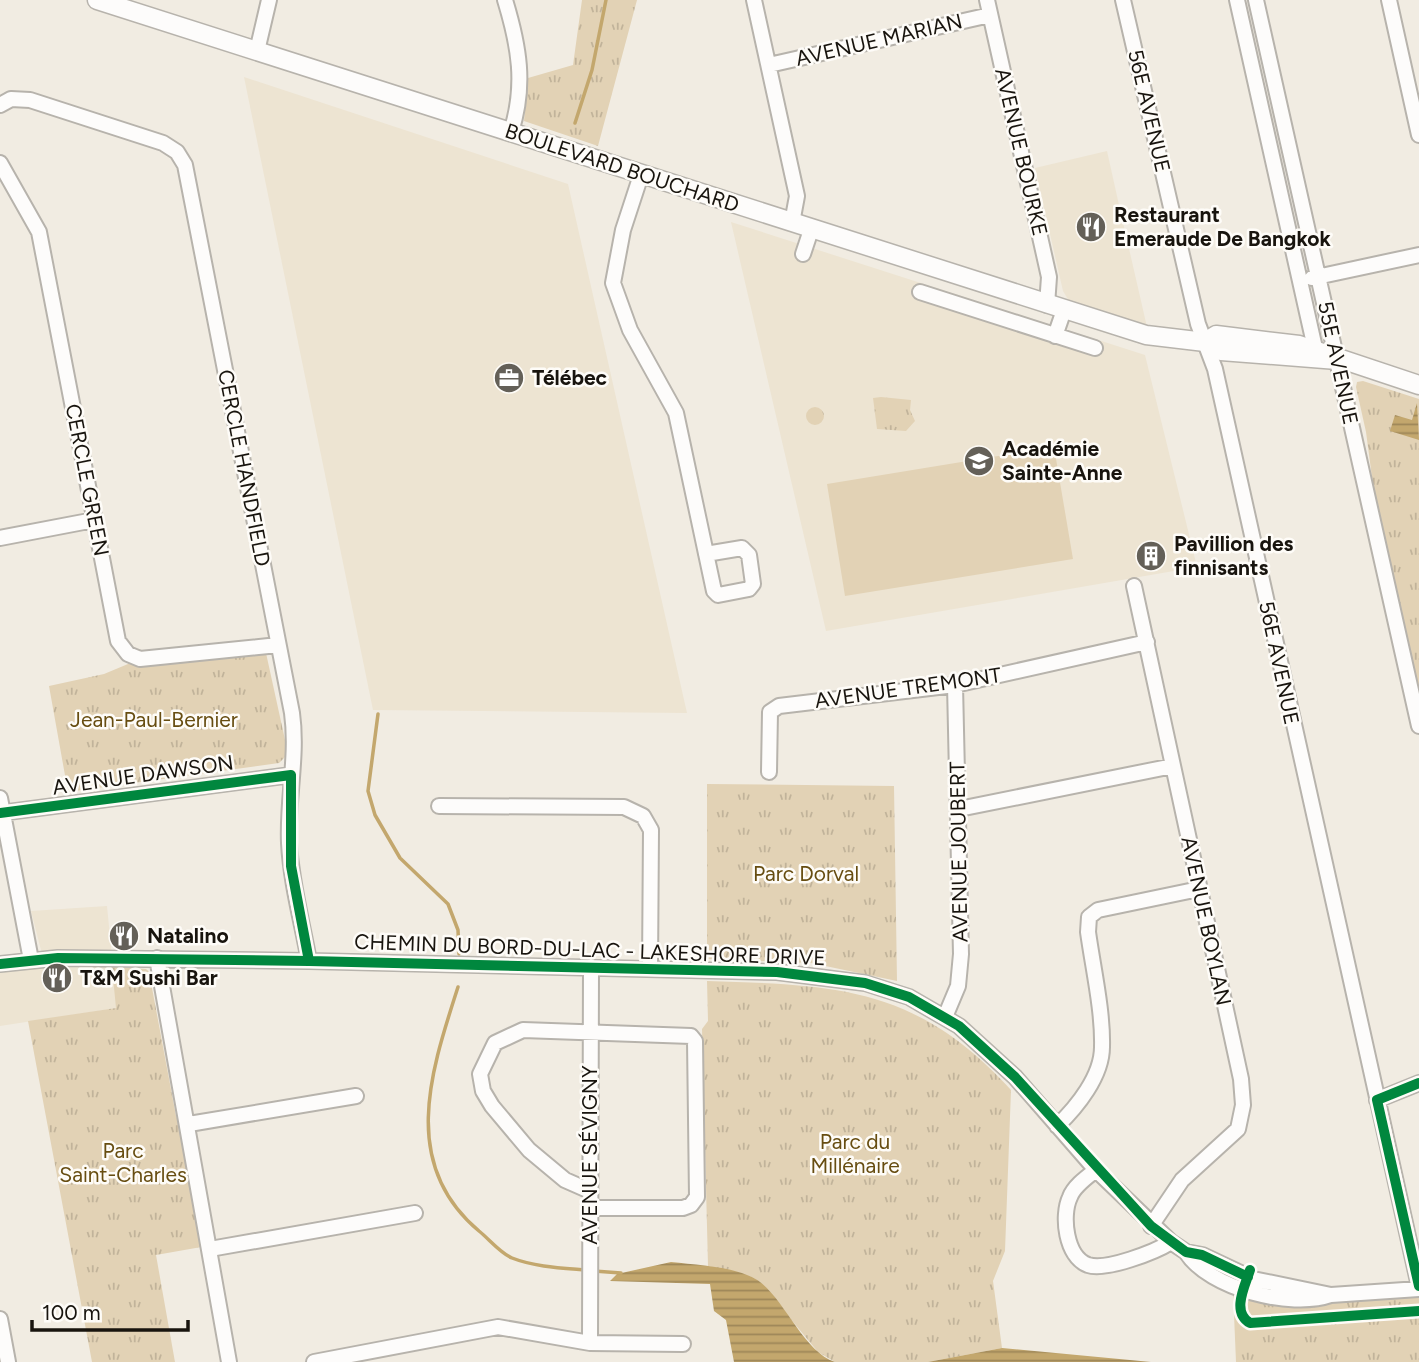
<svg xmlns="http://www.w3.org/2000/svg" width="1419" height="1362" viewBox="0 0 1419 1362" font-family="Figtree,sans-serif">
<style>
.built{fill:#ede4d2}
.green{fill:#e2d2b5}
.park{fill:url(#park-tufts)}
.water{fill:url(#water-rules)}
.lines{fill:none;stroke-linecap:round;stroke-linejoin:round}
.stream{stroke:#c3a76d;stroke-width:3.5}
.minor-casing{stroke:#b7b3ac;stroke-width:18}
.major-casing{stroke:#b7b3ac;stroke-width:21}
.minor{stroke:#fdfcfb;stroke-width:14}
.major{stroke:#fdfcfb;stroke-width:18}
.cycleway-casing{stroke:#fefcf8;stroke-width:15}
.cycleway{stroke:#00873e;stroke-width:10}
.labels{text-anchor:middle;stroke-width:5;stroke-linejoin:round;paint-order:stroke}
.street-label{font-size:21px;fill:#18140e;stroke:#fefcf8}
.poi-label{font-size:21px;font-weight:bold;fill:#18140e;stroke:#fefcf8;text-anchor:start}
.park-label{font-size:21px;fill:#674d11;stroke:#fefcf8}
</style>
<defs>
<pattern id="park-tufts" width="24" height="20" patternUnits="userSpaceOnUse" patternTransform="scale(1.75)"><rect width="24" height="20" fill="#e2d2b5"/><path d="M3 7l-1-3M5 7V3M7 7l1-3M15 17l-1-3M17 17v-4M19 17l1-3" fill="none" stroke="#c1b39a"/></pattern>
<pattern id="water-rules" width="6" height="5" patternUnits="userSpaceOnUse" patternTransform="scale(1.75)"><rect width="6" height="5" fill="#c3a76d"/><path d="M0 2.5h6" fill="none" stroke="#9d8758"/></pattern>
</defs>
<rect width="100%" height="100%" fill="#f1ece2"/>
<path class="built" d="M 244,77 L 568,184 L 687,713 L 373,710 Z
M 1107,151 L 1119,205 L 1147,327 L 1069,301 L 1063,291 L 1035,168 Z
M 731,222 L 1145,355 L 1197,567 L 826,631 Z
M 107,906 L 117,1008 L 0,1026 L 0,961 L 42,954 L 31,911 Z"/>
<path class="green" d="M 1054,447 L 1073,559 L 845,596 L 827,484 Z"/>
<path class="park" d="M 582,0 L 637,0 L 598,146 L 524,121 L 528,78 L 573,65 Z
M 1363,381 L 1419,399 L 1419,693 L 1377,515 L 1366,432 L 1356,387 L 1357,382 Z
M 881,397 L 911,400 L 910,410 L 915,421 L 906,431 L 877,429 L 873,398 Z
M806 416a9 9 0 1 1 18 0a9 9 0 1 1-18 0Z
M 266,653 L 287,749 L 285,757 L 279,763 L 68,792 L 49,686 L 104,674 L 140,659 Z
M 707,784 L 894,786 L 897,981 L 811,963 L 707,959 Z
M 112,967 L 146,969 L 154,976 L 152,988 L 176,1116 L 188,1142 L 207,1246 L 156,1255 L 175,1362 L 92,1362 L 28,1021 L 116,1008 Z
M 707,981 C 838,985 917,987 1011,1090 L 1005,1251 L 993,1281 L 1002,1348 L 928,1362 L 835,1362 L 818,1352 L 760,1282 L 752,1277 L 708,1266 L 702,1029 L 708,1021 Z
M 1233,1291 L 1419,1296 L 1419,1362 L 1236,1362 Z"/>
<path class="water" d="M 1417,403 L 1419,440 L 1390,431 L 1395,415 L 1412,420 Z
M 671,1262 C 697,1265 728,1266 752,1277 C 782,1291 801,1351 835,1362 L 734,1362 L 726,1320 L 714,1311 L 710,1284 L 610,1281 L 617,1274 Z
M 1002,1348 L 1151,1362 L 928,1362 Z"/>
<g class="lines">
<path class="stream" d="M 575,123 L 592,70 L 606,0
M 378,714 L 368,791 L 375,815 L 400,858 L 448,904 L 458,930 L 459,954
M 458,987 C 431,1071 399,1164 479,1231 C 489,1239 500,1253 512,1258 C 535,1267 562,1268 586,1270
M 594,1271 L 621,1273"/>
<g class="minor-casing">
<path id="minor" d="M 505,0 C 519,46 526,85 511,132
M 754,0 L 797,196 L 792,223
M 987,0 L 1049,277 L 1047,305
M 1123,0 L 1198,324 L 1215,369 L 1419,1286
M 1237,0 L 1317,357
M 1256,0 L 1419,726
M 1389,0 L 1419,135
M 257,51 L 269,0
M 769,65 L 990,15
M 0,105 L 11,99 L 30,100 L 163,143 L 177,152 L 185,165 L 292,713 C 298,756 287,799 289,843 C 291,882 302,922 309,961
M 0,163 L 39,232 L 118,641 L 128,654 L 140,659 L 278,645
M 641,175 L 623,230 L 613,283 L 630,330 L 676,413 L 714,591 L 718,595 L 749,589 L 753,584 L 749,555 L 742,548 L 706,554
M 803,254 L 811,230
M 1312,278 L 1419,255
M 920,292 L 1095,348
M 1055,336 L 1064,310
M 0,538 L 94,520
M 1134,586 L 1241,1079 L 1243,1105 L 1238,1129 L 1182,1180 L 1151,1226
M 769,772 L 770,712 L 779,706 L 955,685 L 1147,642
M 0,798 L 31,960
M 439,806 L 624,807 L 643,816 L 651,830 L 650,968
M 959,809 L 1173,766
M 0,813 L 291,775
M 157,958 L 229,1362
M 0,964 L 58,958 L 309,961 L 777,972 L 865,983 L 909,997 L 959,1026 L 1015,1077 L 1096,1170 L 1171,1242 L 1186,1252 L 1202,1255 L 1253,1279 L 1331,1295
M 945,1017 L 958,986 L 961,954 L 955,685
M 1377,1100 L 1419,1083
M 189,1124 L 356,1096
M 1057,1126 C 1077,1107 1102,1076 1102,1047 C 1103,1011 1093,968 1088,932 L 1089,917 L 1098,910 L 1199,889
M 1096,1170 C 1087,1177 1074,1186 1070,1197 C 1061,1216 1066,1257 1088,1265 C 1106,1271 1155,1252 1171,1242
M 590,1208 L 683,1208 L 691,1205 L 697,1197 L 695,1041 L 691,1036 L 523,1030 L 495,1043 L 480,1074 L 483,1091 L 492,1106 L 529,1150 L 565,1180 L 590,1191
M 210,1249 L 415,1213
M 1186,1252 C 1209,1289 1291,1309 1331,1295 L 1419,1289
M 0,1319 L 8,1362
M 590,1343 L 591,967
M 314,1362 L 498,1327 L 590,1343 L 683,1344"/>
</g>
<g class="major-casing">
<path id="major" d="M 97,0 L 1146,335 L 1205,342 L 1221,351 L 1337,360
M 1205,342 L 1216,335 L 1299,345 L 1419,385"/>
</g>
<use href="#minor" class="minor"/>
<use href="#major" class="major"/>
<g class="cycleway-casing">
<path id="cycleway" d="M 0,813 L 291,775 L 291,866 L 309,961
M 0,964 L 58,958 L 309,961 L 777,972 L 865,983 L 909,997 L 959,1026 L 1015,1077 L 1151,1226 L 1186,1252 L 1202,1255 L 1248,1277
M 1419,1083 L 1377,1100 L 1419,1286
M 1250,1270 C 1245,1286 1231,1312 1250,1323 L 1419,1311"/>
</g>
<use href="#cycleway" class="cycleway"/>
</g>
<defs>
<g id="restaurant-disc" transform="scale(1.575)"><circle r="9.5" fill="#646058" stroke="#fefcf8"/><path d="M-5-6h1v4h1v-4h1v4h1v-4h1v5L-1.5 .5V6h-2V.5L-5-1ZM5-6V6H3V1.5H1.5Q1.5-4 5-6Z" fill="#fff"/></g>
<g id="office-disc" transform="scale(1.575)"><circle r="9.5" fill="#646058" stroke="#fefcf8"/><path d="M-6-3h4V-5.5h4V-3h4V5H-6ZM-1-4.5V-3h2v-1.5ZM-6 0V1H6V0Z" fill="#fff"/></g>
<g id="school-disc" transform="scale(1.575)"><circle r="9.5" fill="#646058" stroke="#fefcf8"/><path d="M0-5L7-2L0 1L-7-2ZM-4 1L0 2.5L4 1V4Q0 6-4 4Z" fill="#fff"/></g>
<g id="building-disc" transform="scale(1.575)"><circle r="9.5" fill="#646058" stroke="#fefcf8"/><path d="M-4-6H4V6H1V3H-1V6H-4ZM-2.5-4.3h1.7v1.8h-1.7ZM.8-4.3h1.7v1.8H.8ZM-2.5-1h1.7V.8h-1.7ZM.8-1h1.7V.8H.8Z" fill="#fff"/></g>
</defs>
<g fill-rule="evenodd">
<use href="#restaurant-disc" x="1091" y="227"/>
<use href="#office-disc" x="509" y="378"/>
<use href="#school-disc" x="979" y="461"/>
<use href="#building-disc" x="1151" y="556"/>
<use href="#restaurant-disc" x="124" y="936"/>
<use href="#restaurant-disc" x="57" y="978"/>
</g>
<g class="labels">
<g class="street-label">
<text transform="translate(879 40) rotate(-13)" y="7">AVENUE MARIAN</text>
<text transform="translate(1149 111) rotate(77)" y="7">56E AVENUE</text>
<text transform="translate(1021 152) rotate(77)" y="7">AVENUE BOURKE</text>
<text transform="translate(622 168) rotate(18)" y="7">BOULEVARD BOUCHARD</text>
<text transform="translate(1338 363) rotate(78)" y="7">55E AVENUE</text>
<text transform="translate(244 468) rotate(79)" y="7">CERCLE HANDFIELD</text>
<text transform="translate(87 480) rotate(79)" y="7">CERCLE GREEN</text>
<text transform="translate(1279 663) rotate(78)" y="7">56E AVENUE</text>
<text transform="translate(908 688) rotate(-8)" y="7">AVENUE TREMONT</text>
<text transform="translate(143 775) rotate(-8)" y="7">AVENUE DAWSON</text>
<text transform="translate(959 852) rotate(-91)" y="7">AVENUE JOUBERT</text>
<text transform="translate(1206 921) rotate(78)" y="7">AVENUE BOYLAN</text>
<text transform="translate(590 950) rotate(2)" y="7">CHEMIN DU BORD-DU-LAC - LAKESHORE DRIVE</text>
<text transform="translate(590 1155) rotate(-90)" y="7">AVENUE SÉVIGNY</text>
</g>
<g class="poi-label">
<text x="1114" y="222">Restaurant<tspan x="1114" dy="24">Emeraude De Bangkok</tspan></text>
<text x="532" y="385">Télébec</text>
<text x="1002" y="456">Académie<tspan x="1002" dy="24">Sainte-Anne</tspan></text>
<text x="1174" y="551">Pavillion des<tspan x="1174" dy="24">finnisants</tspan></text>
<text x="147" y="943">Natalino</text>
<text x="80" y="985">T&amp;M Sushi Bar</text>
</g>
<g class="park-label">
<text x="154" y="727">Jean-Paul-Bernier</text>
<text x="806" y="881">Parc Dorval</text>
<text x="855" y="1149">Parc du<tspan x="855" dy="24">Millénaire</tspan></text>
<text x="123" y="1158">Parc<tspan x="123" dy="24">Saint-Charles</tspan></text>
</g>
</g>
<path d="M32 1320v10h156v-10" fill="none" stroke="#18140e" stroke-width="3.5"/>
<text x="42" y="1320" font-size="21" fill="#18140e" stroke="#fefcf8" stroke-width="5" paint-order="stroke">100 m</text>
</svg>
